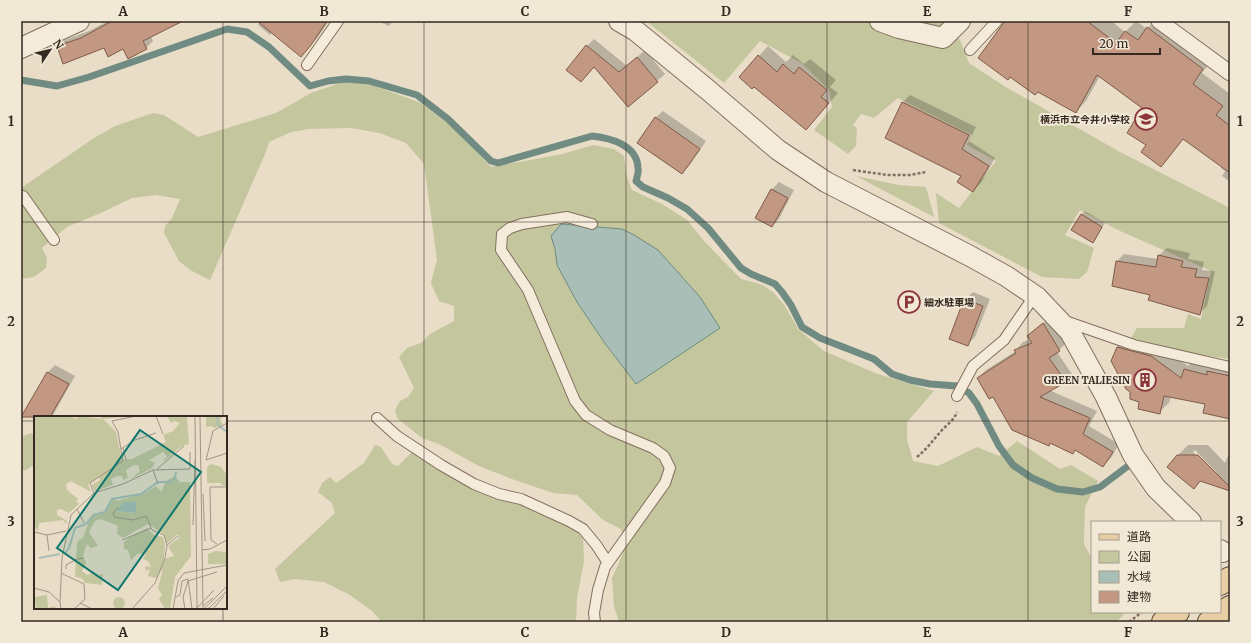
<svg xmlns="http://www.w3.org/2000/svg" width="1251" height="643" viewBox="0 0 1251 643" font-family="Merriweather,'Noto Sans JP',serif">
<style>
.green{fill:#c4c69d;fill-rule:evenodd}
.water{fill:#a8beb6;stroke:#708b82}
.shadow{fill:#0003;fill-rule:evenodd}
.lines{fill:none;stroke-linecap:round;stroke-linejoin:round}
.stream{stroke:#708b82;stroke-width:7}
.building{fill:#c39882;stroke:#7f5a47}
.service-casing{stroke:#836f5f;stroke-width:12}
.pedestrian-casing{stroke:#836f5f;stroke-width:17}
.minor-casing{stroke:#836f5f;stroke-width:22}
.primary-casing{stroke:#523f32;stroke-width:24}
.path{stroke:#836f5f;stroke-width:2.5;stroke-dasharray:3 2;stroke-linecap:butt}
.service{stroke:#f5ebda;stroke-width:10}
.pedestrian{stroke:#f5ebda;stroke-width:15}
.minor{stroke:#f5ebda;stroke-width:20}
.primary{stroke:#e8cea4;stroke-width:22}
.grid{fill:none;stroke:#352921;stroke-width:1;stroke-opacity:0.55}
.labels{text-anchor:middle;stroke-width:4;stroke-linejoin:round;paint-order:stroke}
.poi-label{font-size:10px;font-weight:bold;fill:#352921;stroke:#f2e8d6;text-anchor:end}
.inset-river{fill:none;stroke:#a8beb6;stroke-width:2}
.inset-road{fill:none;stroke:#a19585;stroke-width:1}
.view{fill:#0f766e;fill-opacity:0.15;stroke:#0f766e;stroke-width:2}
.inset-edge{fill:none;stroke:#352921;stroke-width:2}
.neatline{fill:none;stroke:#352921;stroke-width:1.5}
.grid-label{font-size:13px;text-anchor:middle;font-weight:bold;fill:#352921}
</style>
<rect width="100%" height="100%" fill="#e9ddc8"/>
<path class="green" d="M 646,21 L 947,21 L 945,23 L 960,40 L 969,63 L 1004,86 L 1120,152 L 1230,208 L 1230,359 L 1196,354 L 1131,338 L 1137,328 L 1184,328 L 1188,314 L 1201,319 L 1211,271 L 1120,231 L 1080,210 L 1065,235 L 1094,248 L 1087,272 L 1079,279 L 1042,277 L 939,223 L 936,193 L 959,208 L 996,161 L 967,145 L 972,135 L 898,98 L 874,118 L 861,114 L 853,125 L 857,128 L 856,146 L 848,154 L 814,130 L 832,107 L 829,90 L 803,64 L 760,41 L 724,83 Z
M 343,82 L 372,85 L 421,103 L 450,125 L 491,167 L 563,154 L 593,145 L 614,149 L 624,156 L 627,177 L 632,190 L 662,204 L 687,220 L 704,241 L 741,279 L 763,285 L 774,293 L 785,306 L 798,329 L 824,351 L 875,373 L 934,391 L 907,422 L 907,439 L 913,461 L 938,466 L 977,447 L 999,456 L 1017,441 L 1060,469 L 1071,465 L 1098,481 L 1085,507 L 1084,544 L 1092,559 L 1092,612 L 1122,612 L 1124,615 L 1115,622 L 619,622 L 614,606 L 612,578 L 623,553 L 624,540 L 621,529 L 603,520 L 577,495 L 553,493 L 512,479 L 479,466 L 439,444 L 422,438 L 397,418 L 395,410 L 400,401 L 408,397 L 414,388 L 399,357 L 407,348 L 421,343 L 430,334 L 454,321 L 454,306 L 439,301 L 431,283 L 437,260 L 424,164 L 406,143 L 379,133 L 351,128 L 309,129 L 291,132 L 269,142 L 265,154 L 210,280 L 190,270 L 179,261 L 164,233 L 165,226 L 172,218 L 180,199 L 156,195 L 132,198 L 103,212 L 67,227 L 42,248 L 47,258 L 46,268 L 34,277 L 21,279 L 21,188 L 94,138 L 115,126 L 153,113 L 164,115 L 198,137 L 276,113 L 311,93 ZM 551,236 L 636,384 L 604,342 L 577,302 L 557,265 L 555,249 Z
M 856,176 L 899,185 L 926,187 L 934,217 Z
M 31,433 L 35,437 L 35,464 L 26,470 L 21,470 L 21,437 Z
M 375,445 L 381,447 L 392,464 L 398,466 L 412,452 L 442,472 L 471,487 L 504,501 L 524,504 L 575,530 L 583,538 L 584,561 L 577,598 L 576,622 L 382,622 L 372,611 L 350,595 L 324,582 L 295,579 L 280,582 L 275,569 L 335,513 L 332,503 L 318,492 L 322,483 L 330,477 L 336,483 L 364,463 Z"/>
<path class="water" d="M 561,224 L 622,229 L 634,235 L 658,250 L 700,297 L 720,328 L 636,384 L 604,342 L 577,302 L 557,265 L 555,249 L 551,236 Z"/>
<path class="shadow" d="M 108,21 L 181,21 L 151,36 L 153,41 L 146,48 L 128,58 L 123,48 L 58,47 L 65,40 L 89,31 Z
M 261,21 L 329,21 L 318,37 L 301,56 L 272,32 L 270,35 L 258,25 Z
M 377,21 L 393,21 L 389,26 Z
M 1007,21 L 1111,21 L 1125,32 L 1136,21 L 1147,29 L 1154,21 L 1213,59 L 1202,73 L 1230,94 L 1230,182 L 1222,176 L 1225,171 L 1221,168 L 1222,166 L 1184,138 L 1171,155 L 1161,166 L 1148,145 L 1143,108 L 1100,76 L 1086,101 L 1076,112 Z
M 594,39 L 627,66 L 645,50 L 665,74 L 628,106 L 595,66 L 581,81 L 587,46 Z
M 768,46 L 786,62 L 793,55 L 804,64 L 810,59 L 836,80 L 830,87 L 838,93 L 806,129 L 755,86 L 740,77 Z
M 910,95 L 976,127 L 969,141 L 995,158 L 981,183 L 973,191 L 902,103 Z
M 663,111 L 706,141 L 689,166 L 682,173 L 655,118 Z
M 779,182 L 794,190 L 779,219 L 772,226 L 756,218 L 772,189 Z
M 1085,211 L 1105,223 L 1096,238 L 1093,242 L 1082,214 Z
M 1167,248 L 1190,253 L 1188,259 L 1204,262 L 1202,270 L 1215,271 L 1207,306 L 1199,314 L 1151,294 L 1117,261 L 1124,254 L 1158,259 L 1159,255 Z
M 973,292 L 990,299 L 975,337 L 968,344 L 965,300 Z
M 1051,316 L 1066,343 L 1057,352 L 1072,374 L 1065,381 L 1049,390 L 1097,411 L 1089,426 L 1119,444 L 1111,458 L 1103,466 L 1076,449 L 1073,452 L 1051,442 L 1048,445 L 993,395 L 978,378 L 986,370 L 1016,351 L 1016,350 L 1023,342 L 1031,339 L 1029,336 Z
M 1127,338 L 1161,346 L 1188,366 L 1194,360 L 1230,364 L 1230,418 L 1206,403 L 1171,396 L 1169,403 L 1159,412 L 1140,401 L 1131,392 L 1117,347 Z
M 55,365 L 75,376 L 52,417 L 35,417 L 35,419 L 24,413 L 48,372 Z
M 1188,445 L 1208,445 L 1225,463 L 1230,451 L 1230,490 L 1201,480 L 1194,488 L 1178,455 ZM 1195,450 L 1217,473 L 1214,473 L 1193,452 Z"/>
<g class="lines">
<path class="stream" d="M 21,80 L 57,86 L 89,77 L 227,29 L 247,32 L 269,47 L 310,86 L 328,81 L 346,79 L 369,81 L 417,95 L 448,119 L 491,161 L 498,163 L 592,136 C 611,138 637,145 638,168 C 639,172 637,177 636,181 L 643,187 L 668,198 L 687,209 L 708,228 L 741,268 L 751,274 L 775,284 L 782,292 L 791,305 L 802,327 L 820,338 L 874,359 L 892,374 L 910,380 L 930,384 L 957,386 L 969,393 L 977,404 L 999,446 L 1013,465 L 1032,478 L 1057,489 L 1083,492 L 1100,487 L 1128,466"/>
</g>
<path class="building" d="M 112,21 L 183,21 L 143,41 L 147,49 L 128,59 L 123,49 L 108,57 L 104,48 L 63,64 L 57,46 L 81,38 Z
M 257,21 L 327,21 L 311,45 L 301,57 Z
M 1005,21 L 1087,21 L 1116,43 L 1125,31 L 1138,40 L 1147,27 L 1203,69 L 1193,84 L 1223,106 L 1216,115 L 1230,126 L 1230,173 L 1183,139 L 1161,167 L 1141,152 L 1146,145 L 1127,133 L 1142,108 L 1097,75 L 1076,113 L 1038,92 L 1035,95 L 1010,77 L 1008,80 L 978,58 Z
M 586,45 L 619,72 L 637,57 L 658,82 L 628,107 L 594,67 L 581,82 L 566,70 Z
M 758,55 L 777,72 L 783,64 L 794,74 L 799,67 L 827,90 L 821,97 L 829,103 L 806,130 L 754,87 L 752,89 L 739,77 Z
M 902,102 L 969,135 L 962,149 L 989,166 L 973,192 L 957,182 L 961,176 L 885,138 Z
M 655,117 L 700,149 L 682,174 L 637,143 Z
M 771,189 L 788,198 L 772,227 L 755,218 Z
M 1081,214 L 1102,227 L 1093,243 L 1071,230 Z
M 1158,255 L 1183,261 L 1181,267 L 1197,269 L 1195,277 L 1209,278 L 1200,315 L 1148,300 L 1150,295 L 1112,286 L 1116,261 L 1156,267 Z
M 964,299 L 983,306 L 968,346 L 949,339 Z
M 1043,323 L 1060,351 L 1049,358 L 1066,382 L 1040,397 L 1090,418 L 1083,434 L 1113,452 L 1103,467 L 1075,450 L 1073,454 L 1050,443 L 1049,446 L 1012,430 L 993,397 L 989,399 L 977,378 L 1016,353 L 1014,350 L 1032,343 L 1027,336 Z
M 1117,347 L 1151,356 L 1181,378 L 1184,369 L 1207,375 L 1207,371 L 1230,376 L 1230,419 L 1203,413 L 1205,404 L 1164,396 L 1160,414 L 1138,409 L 1139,402 L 1130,399 L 1130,392 L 1126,389 L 1111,361 Z
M 47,372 L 69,384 L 50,417 L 21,417 Z
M 1177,455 L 1198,455 L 1230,487 L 1230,491 L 1200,481 L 1194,489 L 1167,467 Z"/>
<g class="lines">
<g class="service-casing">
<path id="service" d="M 970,50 L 997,21
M 307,65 L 338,21
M 21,196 L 23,196 L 54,240
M 592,224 L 567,217 L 522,224 L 510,228 L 502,234 L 501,250 L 528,290 L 575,401 L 586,415 L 610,430 L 653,448 L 664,456 L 670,468 L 665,483 L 605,567 L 598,590 L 594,613 L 595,622
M 1065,321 L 1134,345 L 1230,367
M 957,396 L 973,366 L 1004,340 L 1035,295
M 377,418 L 397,436 L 441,465 L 474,484 L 499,494 L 521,499 L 569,521 L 583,529 L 597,546 L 608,563"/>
</g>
<g class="pedestrian-casing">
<path id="pedestrian" d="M 1159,21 L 1230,73"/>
</g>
<g class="minor-casing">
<path id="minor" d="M 619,21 L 636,31 L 708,90 L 778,150 L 826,182 L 970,256 L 1006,276 L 1037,297 L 1070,332 L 1106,397 L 1133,455 L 1156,488 L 1191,522
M 880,21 L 899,28 L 943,38 L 960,21
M 21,48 L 79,21
M 1220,550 L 1223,552"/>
</g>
<g class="primary-casing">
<path id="primary" d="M 1220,584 L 1230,578
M 1163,622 L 1178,612
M 1209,622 L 1230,607"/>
</g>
<path class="path" d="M 853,170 L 887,175 L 910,175 L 926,172
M 917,457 C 927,449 934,439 943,429 C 948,424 954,420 957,412
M 1129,622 L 1142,612"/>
<use href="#service" class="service"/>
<use href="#pedestrian" class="pedestrian"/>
<use href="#minor" class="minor"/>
<use href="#primary" class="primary"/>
</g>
<path class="grid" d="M 223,21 L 223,417M 424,21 L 424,622M 626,21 L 626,622M 827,21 L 827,622M 1028,21 L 1028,622M 21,222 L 1230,222M 21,421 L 35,421M 226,421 L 1230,421M 223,608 L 223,622"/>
<defs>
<g id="school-ring" transform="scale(1.15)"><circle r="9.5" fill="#f2e8d6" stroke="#8b363c" stroke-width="1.5"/><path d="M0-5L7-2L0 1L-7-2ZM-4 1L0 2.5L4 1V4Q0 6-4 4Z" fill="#8b363c"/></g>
<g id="parking-ring" transform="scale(1.15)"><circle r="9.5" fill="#f2e8d6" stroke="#8b363c" stroke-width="1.5"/><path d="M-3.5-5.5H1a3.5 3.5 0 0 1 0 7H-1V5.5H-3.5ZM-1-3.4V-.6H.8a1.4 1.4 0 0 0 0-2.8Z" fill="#8b363c"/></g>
<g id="building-ring" transform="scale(1.15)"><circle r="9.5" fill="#f2e8d6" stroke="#8b363c" stroke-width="1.5"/><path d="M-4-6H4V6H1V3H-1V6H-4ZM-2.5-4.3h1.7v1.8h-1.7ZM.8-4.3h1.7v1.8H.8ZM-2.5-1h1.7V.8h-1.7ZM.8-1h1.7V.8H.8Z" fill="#8b363c"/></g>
</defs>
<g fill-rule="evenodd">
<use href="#school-ring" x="1146" y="119"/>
<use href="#parking-ring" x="909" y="302"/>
<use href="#building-ring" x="1145" y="380"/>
</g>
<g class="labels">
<g class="poi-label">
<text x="1130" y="123">横浜市立今井小学校</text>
<text x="924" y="306" text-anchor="start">細水駐車場</text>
<text x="1130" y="384">GREEN TALIESIN</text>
</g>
</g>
<g transform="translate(34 416)">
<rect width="193" height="193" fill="#e9ddc8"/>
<path d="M 0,0 L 36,0 L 42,3 L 45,0 L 68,3 L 66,0 L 98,0 L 69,3 L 82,16 L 88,44 L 98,43 L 132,26 L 129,19 L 139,15 L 146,7 L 140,5 L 137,7 L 133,0 L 153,0 L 155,28 L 148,30 L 129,46 L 133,40 L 129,36 L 115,44 L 121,47 L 118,52 L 97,63 L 106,55 L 104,49 L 100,49 L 92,54 L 94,62 L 89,64 L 88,60 L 83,60 L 77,63 L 79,69 L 61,75 L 58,69 L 66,64 L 65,61 L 54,68 L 57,76 L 37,65 L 32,68 L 33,74 L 44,83 L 42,85 L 45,88 L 35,97 L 27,93 L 23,94 L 23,99 L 33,105 L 32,108 L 29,104 L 5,107 L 4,115 L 0,110 ZM 172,0 L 190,0 L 186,3 L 189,9 L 180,12 L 178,10 L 172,11 ZM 177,48 L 187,51 L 193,59 L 193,70 L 187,69 L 187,67 L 173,67 L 173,51 ZM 141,60 L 146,66 L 156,66 L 157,140 L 141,161 L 136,193 L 131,193 L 125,183 L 128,179 L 124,172 L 129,153 L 122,162 L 114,160 L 116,153 L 112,155 L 111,150 L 117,151 L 114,145 L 109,143 L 112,137 L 103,138 L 97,144 L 94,134 L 90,133 L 90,126 L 93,123 L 113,112 L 120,119 L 129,121 L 131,129 L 130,143 L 140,140 L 134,130 L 145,122 L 144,118 L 132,128 L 130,118 L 114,108 L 89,122 L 83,118 L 84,110 L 67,103 L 61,105 L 55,116 L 64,130 L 56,132 L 54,128 L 52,130 L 49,140 L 52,147 L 48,155 L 53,159 L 60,156 L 65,159 L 69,158 L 68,169 L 51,167 L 48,162 L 41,161 L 43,129 L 44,125 L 49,122 L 56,102 L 72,96 L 79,83 L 83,85 L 111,77 L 122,70 L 127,76 L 132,65 ZM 102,86 L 101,97 L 82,95 ZM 182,135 L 193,136 L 193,148 L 174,148 L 174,138 ZM 13,179 L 14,192 L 21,190 L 22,193 L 2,193 L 1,181 ZM79 187a6 6 0 1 1 12 0a6 6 0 1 1-12 0Z" fill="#c4c69d" fill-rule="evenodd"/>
<path d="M 90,86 L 102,86 L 102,97 L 82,95 Z" fill="#a8beb6"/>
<path class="inset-river" d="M 183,0 L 184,9 L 193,16M 31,137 L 35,132 L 41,112 L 52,108 L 60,99 L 71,96 L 78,83 L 107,78 L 124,66 L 137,66 L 141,62 L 142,56M 5,142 L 26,138"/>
<path class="inset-road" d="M 122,0 L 129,18M 161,0 L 163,193M 166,0 L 169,193M 193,7 L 179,15 L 172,44 L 193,37M 89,32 L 92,44M 87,33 L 101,24 L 122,17M 123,53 L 150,30M 119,54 L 124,68M 60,77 L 56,67 L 89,45 L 84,16 L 78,5 L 102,0M 169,78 L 171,125M 84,91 L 79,97 L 80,101 L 99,104 L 112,100 L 118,114 L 130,119 L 133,129M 43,93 L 50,107M 159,109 L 161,44M 0,116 L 13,119 L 32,115M 13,119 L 15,135M 88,124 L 117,112M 183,128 L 177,124 L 176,71 L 193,71M 168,134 L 176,133 L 193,124M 32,153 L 32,149 L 43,143 L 50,142M 27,157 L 50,168 L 51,183 L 40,193M 0,172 L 15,176 L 26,186 L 27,193M 142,181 L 146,179 L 148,165 L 154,163 L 158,193M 26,186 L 28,142 L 37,99 L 60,77 L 89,68 L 119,54 L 156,53 L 156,36M 46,187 L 58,193M 169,190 L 179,182M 98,193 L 121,167 L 131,142 L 133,129 L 144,120M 139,193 L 144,165 L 150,157 L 193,149M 151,193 L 149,181 L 154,165 L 183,156M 162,193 L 180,174M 170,193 L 193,170M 174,193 L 193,175M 179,193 L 190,180"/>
<path class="view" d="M 106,14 L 167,56 L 84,174 L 23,132 Z"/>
<rect width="193" height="193" class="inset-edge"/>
</g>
<rect width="1251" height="643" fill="none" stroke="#f2e8d6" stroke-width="44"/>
<rect x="1091" y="521" width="130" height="92" fill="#f2e8d6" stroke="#a69c8e"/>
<rect x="1099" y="534" width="20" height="6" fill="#e8cea4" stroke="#a69c8e"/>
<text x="1127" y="541" font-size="12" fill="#352921">道路</text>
<rect x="1099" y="551" width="20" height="12" fill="#c4c69d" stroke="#a69c8e"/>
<text x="1127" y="561" font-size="12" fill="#352921">公園</text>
<rect x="1099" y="571" width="20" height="12" fill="#a8beb6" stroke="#a69c8e"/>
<text x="1127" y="581" font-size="12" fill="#352921">水域</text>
<rect x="1099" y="591" width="20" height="12" fill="#c39882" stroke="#a69c8e"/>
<text x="1127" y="601" font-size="12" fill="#352921">建物</text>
<g transform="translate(50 50) rotate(55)" stroke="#f2e8d6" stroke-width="3" paint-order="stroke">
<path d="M0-3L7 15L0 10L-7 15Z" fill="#352921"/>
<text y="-6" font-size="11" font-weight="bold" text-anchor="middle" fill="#352921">N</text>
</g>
<path d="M1093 48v6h67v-6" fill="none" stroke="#352921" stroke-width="2"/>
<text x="1099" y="48" font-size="12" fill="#352921" stroke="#f2e8d6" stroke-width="3" paint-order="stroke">20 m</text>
<rect x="22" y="22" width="1207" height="599" class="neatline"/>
<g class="grid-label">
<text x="123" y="16">A</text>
<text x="324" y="16">B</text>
<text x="525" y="16">C</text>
<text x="726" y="16">D</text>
<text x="927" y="16">E</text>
<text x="1128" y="16">F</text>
<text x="11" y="126">1</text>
<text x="1240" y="126">1</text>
<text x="11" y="326">2</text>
<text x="1240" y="326">2</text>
<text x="11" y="526">3</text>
<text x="1240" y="526">3</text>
<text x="123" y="637">A</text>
<text x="324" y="637">B</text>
<text x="525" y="637">C</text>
<text x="726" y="637">D</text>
<text x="927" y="637">E</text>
<text x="1128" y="637">F</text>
</g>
</svg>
